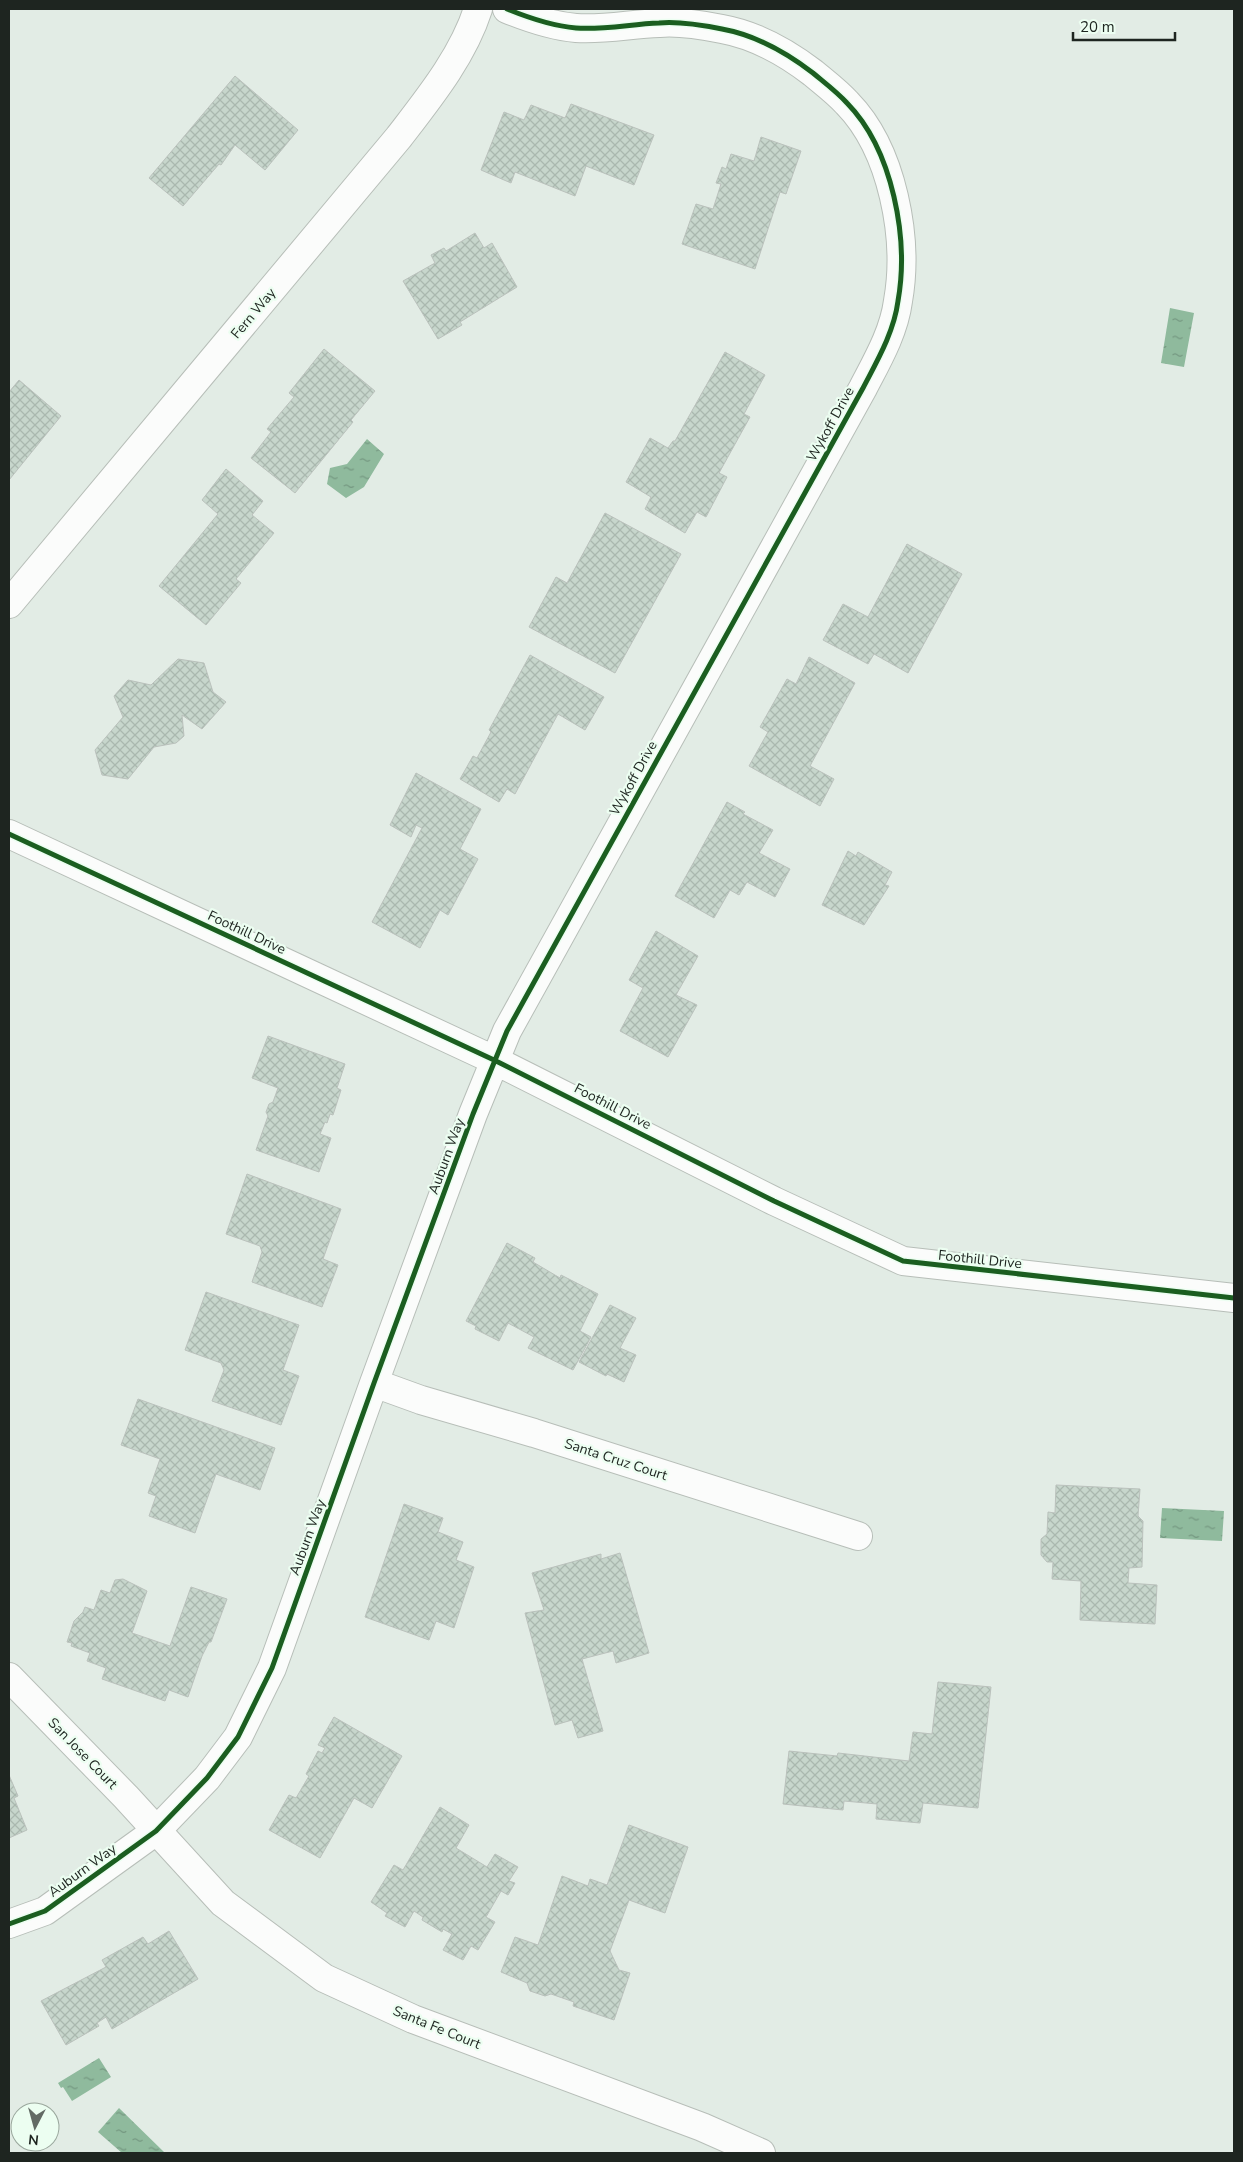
<svg xmlns="http://www.w3.org/2000/svg" width="1243" height="2162" viewBox="0 0 1243 2162" font-family="'Nunito Sans',sans-serif">
<style>
.water{fill:url(#water-ripples)}
.building{fill:url(#building-cross-hatch);stroke:#bac1bc}
.lines{fill:none;stroke-linecap:round;stroke-linejoin:round}
.minor-casing{stroke:#b7beb8;stroke-width:30}
.minor{stroke:#fbfcfb;stroke-width:28}
.cycleway-casing{stroke:#ecfef1;stroke-width:8}
.cycleway{stroke:#1b5e20;stroke-width:5}
.labels{text-anchor:middle;stroke-width:4.5;stroke-linejoin:round;paint-order:stroke}
.street-label{font-size:14px;fill:#1e2520;stroke:#ecfef1}
</style>
<defs>
<pattern id="water-ripples" width="26" height="14" patternUnits="userSpaceOnUse" patternTransform="scale(1.25)"><rect width="26" height="14" fill="#8fba9d"/><path d="M2 4q2-2 4 0t4 0M15 11q2-2 4 0t4 0" fill="none" stroke="#749780"/></pattern>
<pattern id="building-cross-hatch" width="8" height="8" patternUnits="userSpaceOnUse" patternTransform="scale(1.25)"><rect width="8" height="8" fill="#c7d6cc"/><path d="M0 0l8 8M0 8l8-8" fill="none" stroke="#aab8af"/></pattern>
</defs>
<rect width="100%" height="100%" fill="#e2ece5"/>
<path class="water" d="M 1170,308 L 1194,313 L 1184,367 L 1161,363 Z
M 367,439 L 384,454 L 364,487 L 346,498 L 327,484 L 330,468 L 347,464 Z
M 1162,1508 L 1224,1511 L 1222,1541 L 1160,1538 Z
M 99,2058 L 111,2077 L 72,2101 L 63,2087 L 61,2088 L 58,2083 Z
M 119,2108 L 164,2152 L 163,2153 L 122,2153 L 98,2132 Z"/>
<path class="building" d="M 235,76 L 298,130 L 265,170 L 235,145 L 221,165 L 219,164 L 183,206 L 149,178 Z
M 571,104 L 654,135 L 634,185 L 586,166 L 575,196 L 515,172 L 511,183 L 481,170 L 504,112 L 524,120 L 531,105 L 565,118 Z
M 761,137 L 801,151 L 786,194 L 780,192 L 755,269 L 682,244 L 696,204 L 713,209 L 721,184 L 716,183 L 722,167 L 726,169 L 731,154 L 754,161 Z
M 475,233 L 484,248 L 492,243 L 517,287 L 460,322 L 462,325 L 438,339 L 403,281 L 435,263 L 431,255 L 444,248 L 446,251 Z
M 324,349 L 375,391 L 351,420 L 353,422 L 295,493 L 251,458 L 271,432 L 267,429 L 294,397 L 289,393 Z
M 725,352 L 765,375 L 744,414 L 750,417 L 719,473 L 727,477 L 706,517 L 697,512 L 685,533 L 645,509 L 651,497 L 626,482 L 650,438 L 668,448 L 673,441 L 675,441 Z
M 19,380 L 61,416 L 9,480 L 9,392 Z
M 226,469 L 263,501 L 252,515 L 274,533 L 236,579 L 241,583 L 206,625 L 159,586 L 218,514 L 202,500 Z
M 605,513 L 681,554 L 615,673 L 529,627 L 556,577 L 567,583 Z
M 907,544 L 962,574 L 908,673 L 874,654 L 868,664 L 823,640 L 843,604 L 868,617 Z
M 530,655 L 604,697 L 585,730 L 558,714 L 515,794 L 507,789 L 499,802 L 460,779 L 473,756 L 477,758 L 491,732 L 489,730 Z
M 809,657 L 855,683 L 810,766 L 834,779 L 820,806 L 749,766 L 768,732 L 760,727 L 787,679 L 796,684 Z
M 178,659 L 204,663 L 213,692 L 226,702 L 202,729 L 182,715 L 184,736 L 176,743 L 154,747 L 128,779 L 102,775 L 95,750 L 123,717 L 114,696 L 128,680 L 151,685 Z
M 416,773 L 481,809 L 460,849 L 478,859 L 448,915 L 440,910 L 420,948 L 372,922 L 422,828 L 416,825 L 411,837 L 390,825 Z
M 727,802 L 745,812 L 743,814 L 773,830 L 759,853 L 790,869 L 775,897 L 747,882 L 739,895 L 730,890 L 714,918 L 675,896 Z
M 848,851 L 856,856 L 858,852 L 892,872 L 885,885 L 889,886 L 864,925 L 822,905 Z
M 656,931 L 698,956 L 676,995 L 697,1005 L 668,1057 L 620,1031 L 643,988 L 629,980 Z
M 268,1036 L 345,1064 L 337,1088 L 341,1090 L 333,1115 L 330,1114 L 327,1123 L 325,1122 L 320,1134 L 331,1138 L 319,1172 L 256,1150 L 268,1116 L 266,1112 L 269,1104 L 273,1102 L 278,1088 L 252,1078 Z
M 247,1174 L 341,1209 L 323,1259 L 338,1265 L 322,1307 L 252,1282 L 262,1252 L 260,1246 L 226,1234 Z
M 507,1243 L 535,1258 L 533,1262 L 560,1278 L 561,1275 L 598,1294 L 580,1331 L 591,1337 L 573,1370 L 528,1348 L 534,1337 L 508,1323 L 499,1341 L 475,1329 L 476,1326 L 466,1321 Z
M 206,1292 L 299,1325 L 283,1370 L 299,1376 L 281,1425 L 212,1401 L 224,1370 L 221,1363 L 185,1350 Z
M 610,1305 L 636,1318 L 620,1348 L 636,1355 L 624,1382 L 607,1374 L 606,1376 L 579,1362 Z
M 138,1399 L 275,1448 L 260,1490 L 216,1474 L 195,1533 L 149,1516 L 156,1496 L 148,1493 L 160,1459 L 121,1445 Z
M 1056,1485 L 1140,1489 L 1138,1516 L 1143,1521 L 1142,1567 L 1129,1568 L 1128,1583 L 1157,1585 L 1155,1624 L 1080,1620 L 1081,1581 L 1052,1579 L 1053,1562 L 1047,1562 L 1041,1555 L 1041,1539 L 1047,1534 L 1048,1512 L 1055,1513 Z
M 404,1504 L 443,1518 L 438,1532 L 463,1542 L 456,1560 L 474,1567 L 454,1628 L 436,1621 L 429,1640 L 365,1617 Z
M 620,1553 L 649,1653 L 616,1663 L 613,1651 L 582,1659 L 603,1731 L 578,1738 L 572,1720 L 555,1725 L 525,1613 L 544,1610 L 532,1573 L 601,1554 L 601,1559 Z
M 123,1579 L 147,1591 L 132,1633 L 170,1646 L 191,1587 L 227,1599 L 211,1642 L 209,1642 L 202,1656 L 188,1697 L 169,1690 L 165,1701 L 102,1679 L 106,1668 L 87,1661 L 90,1653 L 71,1646 L 72,1643 L 67,1642 L 74,1621 L 83,1612 L 85,1607 L 94,1610 L 101,1590 L 110,1593 L 115,1580 Z
M 938,1682 L 991,1687 L 978,1808 L 923,1803 L 920,1823 L 876,1819 L 877,1804 L 844,1801 L 843,1810 L 783,1804 L 789,1751 L 837,1756 L 838,1753 L 909,1761 L 913,1732 L 932,1734 Z
M 334,1717 L 402,1756 L 372,1808 L 354,1798 L 320,1858 L 269,1830 L 289,1795 L 296,1798 L 309,1776 L 306,1774 L 318,1751 L 322,1753 L 325,1748 L 318,1745 Z
M 9,1775 L 18,1796 L 14,1798 L 27,1830 L 9,1838 Z
M 440,1807 L 469,1825 L 456,1848 L 487,1867 L 495,1854 L 518,1867 L 509,1881 L 515,1883 L 508,1895 L 501,1891 L 486,1917 L 495,1922 L 478,1950 L 471,1946 L 463,1960 L 443,1950 L 452,1934 L 443,1929 L 442,1932 L 422,1920 L 423,1917 L 414,1911 L 405,1927 L 385,1916 L 387,1913 L 371,1902 L 394,1865 L 403,1870 Z
M 629,1825 L 688,1847 L 665,1913 L 629,1900 L 610,1951 L 619,1970 L 630,1973 L 614,2020 L 573,2006 L 574,2002 L 551,1994 L 545,1996 L 530,1991 L 527,1983 L 501,1972 L 515,1937 L 538,1945 L 562,1876 L 588,1886 L 590,1879 L 607,1885 Z
M 169,1931 L 198,1979 L 112,2029 L 106,2017 L 97,2023 L 99,2026 L 66,2045 L 41,2001 L 106,1967 L 102,1960 L 143,1937 L 148,1944 Z"/>
<g class="lines">
<g class="minor-casing">
<path id="minor" d="M 9,604 L 399,137 C 429,98 463,56 478,9
M 9,834 L 494,1060 L 774,1201 L 903,1261 L 1234,1298
M 374,1383 L 421,1400 L 534,1433 L 858,1536
M 9,1677 L 126,1797 L 223,1903 L 324,1978 L 413,2019 L 702,2127 L 761,2153
M 9,1924 L 45,1911 L 156,1831 L 207,1778 L 238,1737 L 272,1668 L 374,1383 L 473,1114 L 507,1031 L 863,388 C 877,361 894,332 898,301 C 909,239 893,150 847,103 C 837,92 825,83 813,73 C 787,53 755,35 722,29 C 702,25 679,21 659,23 C 631,24 604,30 576,28 C 552,26 529,18 507,9"/>
</g>
<use href="#minor" class="minor"/>
<g class="cycleway-casing">
<path id="cycleway" d="M 9,834 L 494,1060 L 774,1201 L 903,1261 L 1234,1298
M 9,1924 L 45,1911 L 156,1831 L 207,1778 L 238,1737 L 272,1668 L 374,1383 L 473,1114 L 507,1031 L 863,388 C 877,361 894,332 898,301 C 909,239 893,150 847,103 C 837,92 825,83 813,73 C 787,53 755,35 722,29 C 702,25 679,21 659,23 C 631,24 604,30 576,28 C 552,26 529,18 507,9"/>
</g>
<use href="#cycleway" class="cycleway"/>
</g>
<g class="labels">
<g class="street-label">
<text transform="translate(253 313) rotate(-50)" y="5">Fern Way</text>
<text transform="translate(830 424) rotate(-61)" y="5">Wykoff Drive</text>
<text transform="translate(633 778) rotate(-61)" y="5">Wykoff Drive</text>
<text transform="translate(247 932) rotate(25)" y="5">Foothill Drive</text>
<text transform="translate(613 1106) rotate(27)" y="5">Foothill Drive</text>
<text transform="translate(446 1156) rotate(-70)" y="5">Auburn Way</text>
<text transform="translate(980 1259) rotate(6)" y="5">Foothill Drive</text>
<text transform="translate(616 1459) rotate(18)" y="5">Santa Cruz Court</text>
<text transform="translate(307 1537) rotate(-70)" y="5">Auburn Way</text>
<text transform="translate(83 1753) rotate(46)" y="5">San Jose Court</text>
<text transform="translate(82 1870) rotate(-36)" y="5">Auburn Way</text>
<text transform="translate(437 2027) rotate(22)" y="5">Santa Fe Court</text>
</g>
</g>
<rect width="1243" height="2162" fill="none" stroke="#1e2520" stroke-width="20"/>
<g transform="translate(35 2127) rotate(186)"><circle r="24" fill="#ecfef1" stroke="#9aa79d"/>
<path d="M0-4L9 19L0 12L-9 19Z" fill="#636b65"/>
<text y="-8" font-size="14" font-weight="bold" text-anchor="middle" fill="#1e2520">N</text>
</g>
<path d="M1073 32v8h102v-8" fill="none" stroke="#1e2520" stroke-width="2.5"/>
<text x="1080" y="32" font-size="15" fill="#1e2520" stroke="#ecfef1" stroke-width="4" paint-order="stroke">20 m</text>
</svg>
